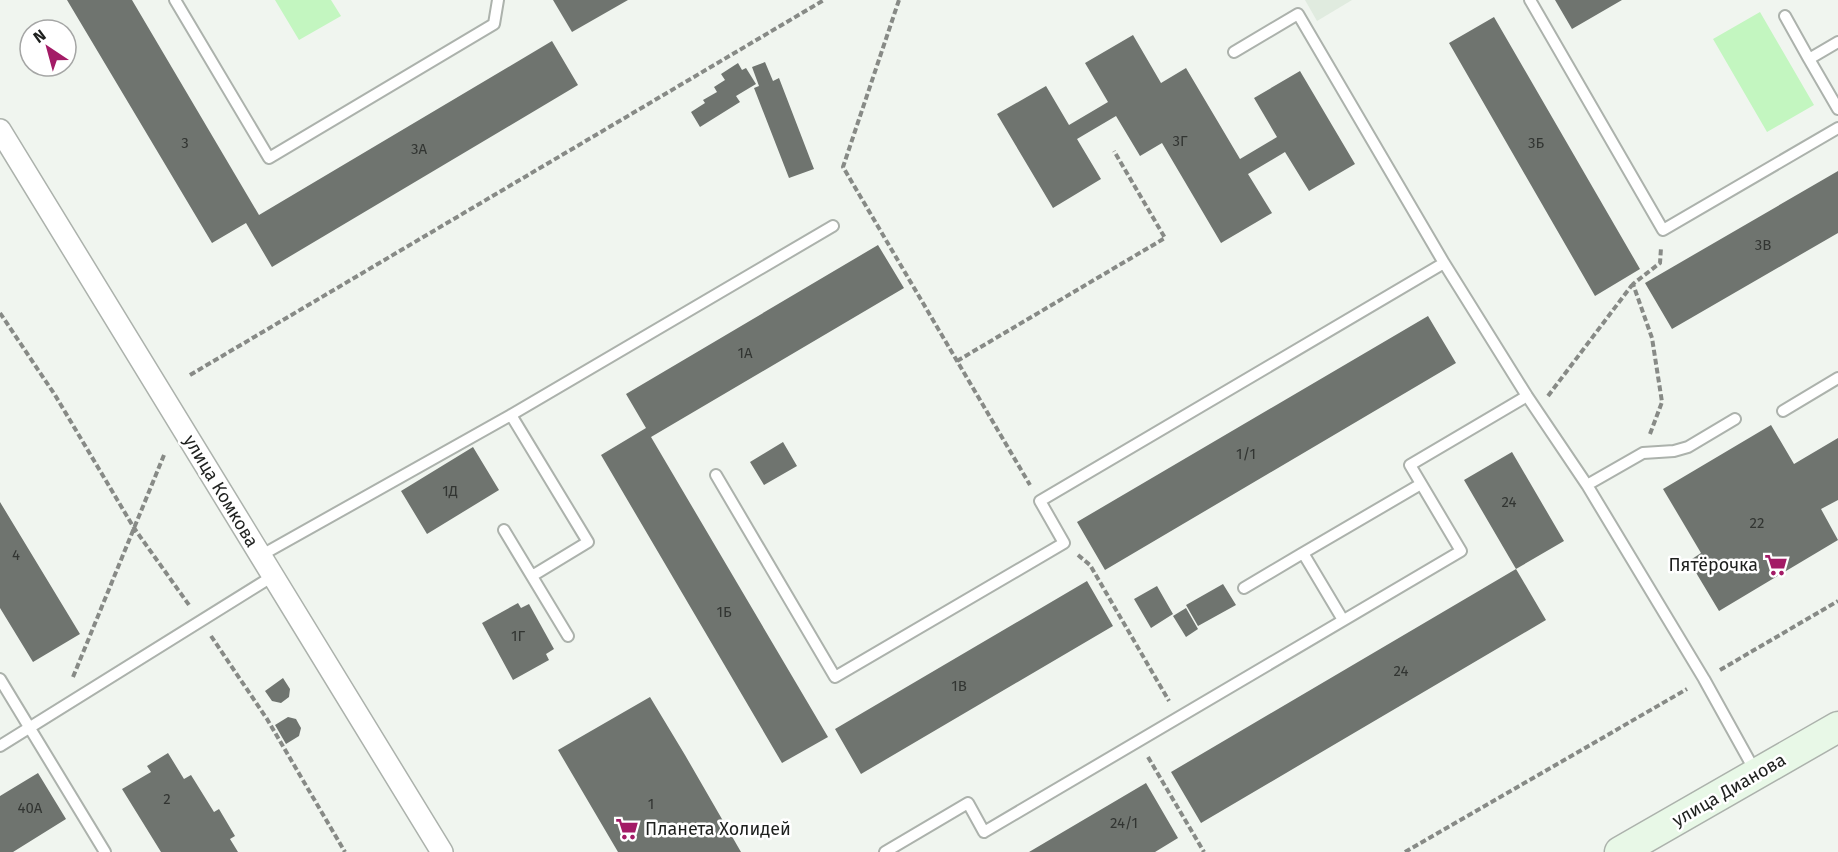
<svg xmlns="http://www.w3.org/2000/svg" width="1838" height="852" viewBox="0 0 1838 852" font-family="'Fira Sans',sans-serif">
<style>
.built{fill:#e0ebdf}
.green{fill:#c3f6c0}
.building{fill:#6f746f}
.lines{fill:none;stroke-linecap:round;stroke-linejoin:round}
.service-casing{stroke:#acb2ac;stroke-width:14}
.minor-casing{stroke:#acb2ac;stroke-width:24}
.secondary-casing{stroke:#acb2ac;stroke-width:33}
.path{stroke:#878a86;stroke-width:4;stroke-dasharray:6 3;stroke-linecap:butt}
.service{stroke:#fff;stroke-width:10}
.minor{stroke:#fff;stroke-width:21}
.secondary{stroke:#e8f8e7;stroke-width:30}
.labels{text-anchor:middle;stroke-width:5;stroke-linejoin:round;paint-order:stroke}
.number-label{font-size:15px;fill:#323532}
.street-label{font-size:18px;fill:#1e201e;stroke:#fff}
.poi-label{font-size:18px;fill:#1e201e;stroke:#fff;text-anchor:end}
</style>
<rect width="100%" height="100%" fill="#f0f5ef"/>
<path class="built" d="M 1305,0 L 1352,0 L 1317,21 Z"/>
<path class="green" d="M 275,0 L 331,0 L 341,16 L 299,40 Z
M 1760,12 L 1814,105 L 1767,132 L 1713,39 Z"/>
<path class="building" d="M 67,0 L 132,0 L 259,215 L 552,41 L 578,85 L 272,267 L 246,223 L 212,243 Z
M 553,0 L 628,0 L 572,32 Z
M 1555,0 L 1622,0 L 1572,29 Z
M 1494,17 L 1640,269 L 1595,296 L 1449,43 Z
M 1133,35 L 1161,83 L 1186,68 L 1240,159 L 1277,137 L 1254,98 L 1300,71 L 1355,164 L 1309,191 L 1285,152 L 1248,174 L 1272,213 L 1221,243 L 1162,143 L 1140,156 L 1116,116 L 1077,139 L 1101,179 L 1053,208 L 997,114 L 1046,86 L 1069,125 L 1108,102 L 1085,63 Z
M 765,62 L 773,81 L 779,78 L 814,169 L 789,178 L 754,88 L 759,86 L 752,67 Z
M 738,63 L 742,70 L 746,68 L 756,84 L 736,96 L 740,102 L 700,127 L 691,112 L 705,103 L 703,100 L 717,92 L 714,87 L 725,80 L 721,74 Z
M 1838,171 L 1838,233 L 1672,329 L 1645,283 Z
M 878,245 L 904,288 L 651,437 L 828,737 L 782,763 L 601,455 L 646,428 L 626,394 Z
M 1428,316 L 1456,363 L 1105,570 L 1077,522 Z
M 1771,425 L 1794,464 L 1838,438 L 1838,500 L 1821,509 L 1838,540 L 1719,611 L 1689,561 L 1701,553 L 1663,489 Z
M 783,442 L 797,466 L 764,485 L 750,462 Z
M 473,447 L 499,490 L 427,534 L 401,491 Z
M 1512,452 L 1564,541 L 1516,569 L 1464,480 Z
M 0,502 L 80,634 L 33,662 L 0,608 Z
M 1516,569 L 1546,620 L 1201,823 L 1171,772 Z
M 1087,581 L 1113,626 L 861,774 L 835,729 Z
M 1223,584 L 1236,605 L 1198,626 L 1186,605 Z
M 1157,586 L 1173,614 L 1151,628 L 1134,599 Z
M 518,603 L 521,608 L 529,604 L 554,649 L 546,654 L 549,660 L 513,680 L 482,623 Z
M 1186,608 L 1198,629 L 1186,637 L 1173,616 Z
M 283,678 L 290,689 L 289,697 L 281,703 L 272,701 L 265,691 Z
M 650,697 L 685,755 L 741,852 L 618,852 L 558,750 Z
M 288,717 L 296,719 L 301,728 L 299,736 L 286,744 L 275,725 Z
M 168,753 L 184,779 L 191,775 L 214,812 L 219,809 L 235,836 L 230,839 L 238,852 L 161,852 L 122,789 L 151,772 L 147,766 Z
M 38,773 L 66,819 L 13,852 L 0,852 L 0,796 Z
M 1146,783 L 1178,838 L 1155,852 L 1029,852 Z"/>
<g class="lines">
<g class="service-casing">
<path id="service" d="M 175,0 L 269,158 L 494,24 L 498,0
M 1530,0 L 1663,230 L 1838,128
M 1785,16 L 1809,59
M 1838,42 L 1809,59 L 1838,109
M 1234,52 L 1298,14 L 1444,263 L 1527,396 L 1587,485 L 1704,679 L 1755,771
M 1783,411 L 1838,378
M 511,415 L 588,542 L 532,576
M 716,475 L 835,677 L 1064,543 L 1040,501 L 1444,263
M 1587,485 L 1643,453 L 1674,451 L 1688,447 L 1735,419
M 504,530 L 568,636
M 260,556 L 511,415 L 833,226
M 1244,588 L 1303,553
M 1343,620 L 1303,553 L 1421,484
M 0,679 L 105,852
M 0,746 L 273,576
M 885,852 L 968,803 L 984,832 L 1461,551 L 1410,465 L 1527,396"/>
</g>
<g class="minor-casing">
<path id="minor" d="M 0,130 L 442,852"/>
</g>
<g class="secondary-casing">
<path id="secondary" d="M 1620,852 L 1838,727"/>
</g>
<path class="path" d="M 899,0 L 843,167 L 1030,485
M 0,313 L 55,395 L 134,528 L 189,605
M 957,361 L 1165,238 L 1114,151
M 190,375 L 824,0
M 1548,396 L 1632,285
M 1650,434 L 1662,402 L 1652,338 L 1633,284 L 1660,263 L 1661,248
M 1078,555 L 1090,565 L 1169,701
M 211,636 L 267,719 L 345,852
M 1720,670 L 1838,601
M 73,677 L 164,455
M 1148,757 L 1204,852
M 1405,852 L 1687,689"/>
<use href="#service" class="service"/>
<use href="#minor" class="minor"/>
<use href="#secondary" class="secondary"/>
</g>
<defs>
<g id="supermarket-bare" transform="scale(1.8)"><path d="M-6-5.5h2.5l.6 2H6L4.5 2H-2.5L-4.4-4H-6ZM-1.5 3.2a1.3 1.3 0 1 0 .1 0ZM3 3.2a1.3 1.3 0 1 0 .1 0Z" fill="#a31b66" stroke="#fff" stroke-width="2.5" paint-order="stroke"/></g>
</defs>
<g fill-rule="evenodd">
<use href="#supermarket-bare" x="1776" y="565"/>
<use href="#supermarket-bare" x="627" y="829"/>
</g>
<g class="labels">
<g class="number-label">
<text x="1180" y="146">3Г</text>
<text x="185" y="148">3</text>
<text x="1536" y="148">3Б</text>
<text x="419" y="154">3А</text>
<text x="1763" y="250">3В</text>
<text x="745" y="358">1А</text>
<text x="1246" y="459">1/1</text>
<text x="450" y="496">1Д</text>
<text x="1509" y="507">24</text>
<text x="1757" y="528">22</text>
<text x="16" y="560">4</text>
<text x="724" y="617">1Б</text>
<text x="518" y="641">1Г</text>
<text x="1401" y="676">24</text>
<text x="959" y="691">1В</text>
<text x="167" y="804">2</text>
<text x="651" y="809">1</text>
<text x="30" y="813">40А</text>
<text x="1124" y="828">24/1</text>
</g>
<g class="street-label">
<text transform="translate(221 491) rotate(59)" y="6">улица Комкова</text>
<text transform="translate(1729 790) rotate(-30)" y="6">улица Дианова</text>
</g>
<g class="poi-label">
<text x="1758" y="571">Пятёрочка</text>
<text x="645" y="835" text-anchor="start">Планета Холидей</text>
</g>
</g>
<g transform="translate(48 48) rotate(324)"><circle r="28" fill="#ffffff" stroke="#a5a6a5" stroke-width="1.5"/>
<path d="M0-4.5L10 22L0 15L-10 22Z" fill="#a31b66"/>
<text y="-9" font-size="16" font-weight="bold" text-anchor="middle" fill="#1e201e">N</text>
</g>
</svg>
